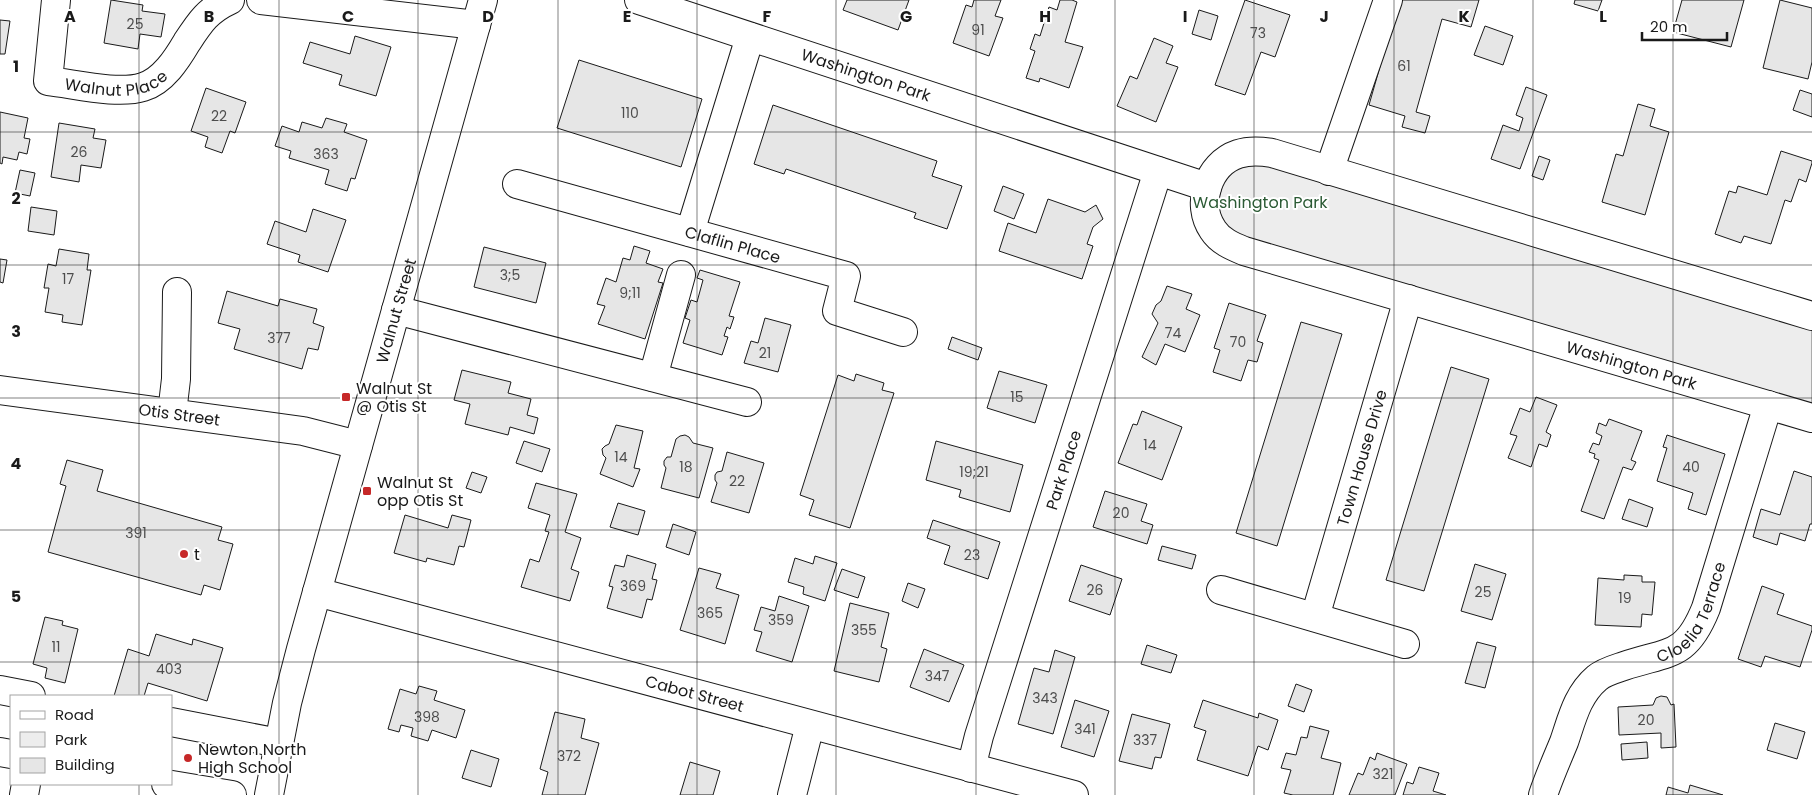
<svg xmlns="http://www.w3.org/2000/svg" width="1812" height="795" viewBox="0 0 1812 795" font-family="Poppins,sans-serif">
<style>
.green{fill:#ededed;stroke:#6a6a6a}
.building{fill:#e6e6e6;stroke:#1a1a1a}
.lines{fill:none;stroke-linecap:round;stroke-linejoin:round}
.minor-casing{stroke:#1a1a1a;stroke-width:30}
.major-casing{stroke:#1a1a1a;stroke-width:30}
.minor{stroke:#fff;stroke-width:28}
.major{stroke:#fff;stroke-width:28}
.grid{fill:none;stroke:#1a1a1a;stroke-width:1;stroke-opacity:0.55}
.poi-dot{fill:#c62828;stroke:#fff;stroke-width:2}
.labels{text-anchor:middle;stroke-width:4;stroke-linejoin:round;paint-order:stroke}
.number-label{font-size:14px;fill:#4d4d4d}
.street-label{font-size:16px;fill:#1a1a1a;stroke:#fff}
.park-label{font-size:16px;fill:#2b5a34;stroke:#fff}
.poi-label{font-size:16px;fill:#1a1a1a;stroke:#fff;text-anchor:start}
.grid-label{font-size:16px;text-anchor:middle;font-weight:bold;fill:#1a1a1a;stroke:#fff;stroke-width:4;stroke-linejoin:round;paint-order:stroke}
</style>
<rect width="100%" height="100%" fill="#fff"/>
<path class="green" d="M 1237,154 L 1812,316 L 1812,418 L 1228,244 L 1209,179 Z"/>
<path class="building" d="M 111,0 L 143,5 L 142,11 L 165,14 L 161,37 L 140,34 L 138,49 L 104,43 Z
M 847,0 L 909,0 L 898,30 L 843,10 Z
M 974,0 L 1001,0 L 995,16 L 1003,18 L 989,56 L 953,43 L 966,5 L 972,7 Z
M 1060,0 L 1072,0 L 1077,2 L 1065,42 L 1083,47 L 1069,88 L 1040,78 L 1039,82 L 1026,78 L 1035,51 L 1030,49 L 1035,34 L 1040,36 L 1049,7 L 1057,10 Z
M 1245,0 L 1290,15 L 1275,57 L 1261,52 L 1245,95 L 1215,85 Z
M 1399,0 L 1479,0 L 1471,27 L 1442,19 L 1416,112 L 1430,116 L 1425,133 L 1402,127 L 1405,116 L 1369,105 Z
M 1575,0 L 1602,0 L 1598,11 L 1574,4 Z
M 1682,0 L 1744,0 L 1731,47 L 1673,32 Z
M 1780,0 L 1812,8 L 1812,62 L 1808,79 L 1763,68 Z
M 1199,10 L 1218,16 L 1211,40 L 1192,34 Z
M 0,20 L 10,21 L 5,54 L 0,54 Z
M 1485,26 L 1513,36 L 1503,65 L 1474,55 Z
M 355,36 L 391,47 L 376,96 L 339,85 L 342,75 L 303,63 L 310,42 L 350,54 Z
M 1154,38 L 1173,46 L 1166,63 L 1178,67 L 1156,122 L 1117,106 L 1130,76 L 1137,79 Z
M 579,60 L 702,99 L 681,167 L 557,128 Z
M 1526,87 L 1547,95 L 1520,169 L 1491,159 L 1503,125 L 1519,131 L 1523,118 L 1516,115 Z
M 206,88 L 246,102 L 235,133 L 230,131 L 222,153 L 205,147 L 208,137 L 191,131 Z
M 1800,90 L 1812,94 L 1812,117 L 1793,110 Z
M 1638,104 L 1655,109 L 1650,126 L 1669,132 L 1645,215 L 1602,202 L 1616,154 L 1623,156 Z
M 773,105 L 937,161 L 932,176 L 962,186 L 947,229 L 914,218 L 916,213 L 786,169 L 784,174 L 754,164 Z
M 0,112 L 28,118 L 24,138 L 30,139 L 27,154 L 19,152 L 17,160 L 3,157 L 2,164 L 0,163 Z
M 326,118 L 347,124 L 344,132 L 367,140 L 355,179 L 351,178 L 347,191 L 325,184 L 329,170 L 289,158 L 291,151 L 275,146 L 282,126 L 299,132 L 302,122 L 322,128 Z
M 59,123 L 95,129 L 93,138 L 106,140 L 101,168 L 81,165 L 79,182 L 51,177 Z
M 1781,151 L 1812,161 L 1812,163 L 1806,182 L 1799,179 L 1791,202 L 1785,200 L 1771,244 L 1744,236 L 1741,243 L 1715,234 L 1729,191 L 1736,193 L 1738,186 L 1767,195 Z
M 1539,156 L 1550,160 L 1543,180 L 1532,176 Z
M 20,170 L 35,173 L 30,196 L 15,193 Z
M 1003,186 L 1024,194 L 1014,219 L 994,211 Z
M 1048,199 L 1085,212 L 1096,205 L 1103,219 L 1093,227 L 1087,244 L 1093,246 L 1082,279 L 999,251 L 1008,223 L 1036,233 Z
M 31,207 L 57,211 L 54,235 L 28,231 Z
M 313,209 L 346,220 L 328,272 L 298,262 L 300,255 L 267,244 L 275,221 L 306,232 Z
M 634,246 L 650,251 L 646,263 L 663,269 L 658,282 L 663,283 L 645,339 L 598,324 L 605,306 L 597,304 L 606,278 L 616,282 L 623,258 L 630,260 Z
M 484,247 L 546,263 L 536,303 L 474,287 Z
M 59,249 L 89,254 L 87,270 L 91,270 L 82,325 L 62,322 L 63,315 L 45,312 L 49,288 L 44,288 L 48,264 L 56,266 Z
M 0,259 L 7,260 L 3,283 L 0,282 Z
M 700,270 L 740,282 L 729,316 L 734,317 L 730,329 L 727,327 L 724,336 L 728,337 L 722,355 L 683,343 L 690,320 L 685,318 L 691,300 L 697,302 L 703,280 L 697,278 Z
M 1167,286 L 1192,294 L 1186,309 L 1200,315 L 1185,352 L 1165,344 L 1156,365 L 1142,357 L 1158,323 L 1152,314 L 1156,305 L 1161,301 Z
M 227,291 L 278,306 L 280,299 L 317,309 L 313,323 L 324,327 L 318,350 L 308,348 L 302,369 L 234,349 L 240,329 L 218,323 Z
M 1229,303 L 1266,315 L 1257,341 L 1263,343 L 1257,362 L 1248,360 L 1241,381 L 1213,372 L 1220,350 L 1214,348 Z
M 765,318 L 791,325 L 778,372 L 744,363 L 751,341 L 758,343 Z
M 1301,322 L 1342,334 L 1277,546 L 1236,533 Z
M 952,337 L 982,348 L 978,360 L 948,349 Z
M 1451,367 L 1489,379 L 1424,591 L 1386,580 Z
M 462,370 L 511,382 L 508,393 L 531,399 L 527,415 L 538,418 L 534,434 L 510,427 L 508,435 L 465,424 L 470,404 L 454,400 Z
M 999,371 L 1047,385 L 1035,423 L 987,408 Z
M 856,374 L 884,383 L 882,390 L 894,393 L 850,528 L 809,515 L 814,500 L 800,495 L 838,375 L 854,381 Z
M 1536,397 L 1557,405 L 1546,432 L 1551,435 L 1547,447 L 1539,444 L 1531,467 L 1508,458 L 1517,436 L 1510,434 L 1520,408 L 1530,412 Z
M 1142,411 L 1182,427 L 1162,480 L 1118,463 L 1133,424 L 1137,425 Z
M 1609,419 L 1642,431 L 1631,460 L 1636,462 L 1632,470 L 1623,467 L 1604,519 L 1581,511 L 1599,460 L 1594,458 L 1595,454 L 1589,452 L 1593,443 L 1599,445 L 1602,436 L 1596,433 L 1599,423 L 1606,426 Z
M 616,425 L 643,431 L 634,468 L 640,469 L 633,487 L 600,474 L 606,458 L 603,455 L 602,449 L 605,446 L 609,444 Z
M 685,435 L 689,437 L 693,443 L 713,448 L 699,498 L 661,488 L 666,468 L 664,465 L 664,461 L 667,457 L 671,457 L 676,439 L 680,436 Z
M 1667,435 L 1725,454 L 1706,515 L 1688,509 L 1693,493 L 1657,481 L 1667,448 L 1663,447 Z
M 524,441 L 550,449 L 542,472 L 516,463 Z
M 936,441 L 1023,465 L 1010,512 L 959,497 L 961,490 L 926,480 Z
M 727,452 L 764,463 L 749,513 L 711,502 L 717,483 L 715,480 L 715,475 L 717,472 L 722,471 Z
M 67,460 L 103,470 L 97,491 L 222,527 L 218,540 L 233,544 L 220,590 L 204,585 L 201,595 L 48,552 L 66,486 L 60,484 Z
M 1794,471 L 1812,477 L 1812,524 L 1810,524 L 1805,541 L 1780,533 L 1777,545 L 1753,537 L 1761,509 L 1780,515 Z
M 472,472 L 487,477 L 481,493 L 466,488 Z
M 536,483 L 577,494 L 565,532 L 581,538 L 571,569 L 579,572 L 570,601 L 521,587 L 530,559 L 539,562 L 549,532 L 545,531 L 550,515 L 528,508 Z
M 1105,491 L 1147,504 L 1141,521 L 1153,525 L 1147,544 L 1093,527 Z
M 1629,499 L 1653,508 L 1647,527 L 1622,519 Z
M 618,503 L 645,511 L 638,535 L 610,527 Z
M 405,515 L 448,528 L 452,515 L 471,520 L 464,547 L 459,546 L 454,565 L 427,558 L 426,562 L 394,553 Z
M 933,520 L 1000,542 L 988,579 L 944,564 L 950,546 L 927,538 Z
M 673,524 L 696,532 L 689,555 L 666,547 Z
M 1162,546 L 1196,555 L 1192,569 L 1158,560 Z
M 627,555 L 656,564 L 652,579 L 657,580 L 652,600 L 647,599 L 642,618 L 607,608 L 613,587 L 609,586 L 615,565 L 624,567 Z
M 815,556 L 837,563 L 825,601 L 803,594 L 804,587 L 788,582 L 795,558 L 813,564 Z
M 1475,564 L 1506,574 L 1492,620 L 1461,611 Z
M 1081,565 L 1122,579 L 1110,615 L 1069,601 Z
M 699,568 L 721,574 L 716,588 L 739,595 L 725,644 L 680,630 Z
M 842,569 L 865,577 L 858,598 L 834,590 Z
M 1624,575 L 1642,576 L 1642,582 L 1655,582 L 1652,615 L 1642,614 L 1641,627 L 1595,625 L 1598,578 L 1624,580 Z
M 908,583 L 925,589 L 918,608 L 902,601 Z
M 1762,586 L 1784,594 L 1777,614 L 1812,626 L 1812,630 L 1800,667 L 1765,656 L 1761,667 L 1738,659 Z
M 779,596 L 809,606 L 792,662 L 756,651 L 762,632 L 754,630 L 761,607 L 775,611 Z
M 850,603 L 889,613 L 881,647 L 887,649 L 879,682 L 834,671 Z
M 45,617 L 63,621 L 62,625 L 78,629 L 65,683 L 45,678 L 47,668 L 33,664 Z
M 156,634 L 192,645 L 193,639 L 223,648 L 207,701 L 148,683 L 144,696 L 114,696 L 128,649 L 149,656 Z
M 1477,642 L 1496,647 L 1485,688 L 1465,683 Z
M 1147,645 L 1177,655 L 1171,673 L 1141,664 Z
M 924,649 L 964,665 L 949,702 L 910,687 Z
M 1055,650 L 1075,657 L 1053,734 L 1018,724 L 1034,668 L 1049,672 Z
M 1296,684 L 1312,690 L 1304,712 L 1288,706 Z
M 419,686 L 437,691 L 434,700 L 465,710 L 456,738 L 432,730 L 428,741 L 411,736 L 413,728 L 401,725 L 399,732 L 388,729 L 400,689 L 416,694 Z
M 1661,696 L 1667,697 L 1671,705 L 1674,704 L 1676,747 L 1661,748 L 1661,733 L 1619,735 L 1618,707 L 1653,705 L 1656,698 Z
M 1075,700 L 1109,711 L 1094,757 L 1061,747 Z
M 1203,700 L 1258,718 L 1259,713 L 1278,720 L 1268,750 L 1258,746 L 1248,776 L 1197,760 L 1206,731 L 1194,727 Z
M 555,712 L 585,719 L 581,738 L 599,743 L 585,795 L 542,795 L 548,772 L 540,769 Z
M 1132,714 L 1170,724 L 1161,758 L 1155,757 L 1152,769 L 1119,761 Z
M 1775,723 L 1805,732 L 1797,759 L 1767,750 Z
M 1310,726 L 1329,731 L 1321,758 L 1341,763 L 1333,795 L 1293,795 L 1284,793 L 1291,770 L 1281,768 L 1286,753 L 1296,755 L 1301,737 L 1307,738 Z
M 1647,742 L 1648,758 L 1622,760 L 1621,744 Z
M 471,750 L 499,759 L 491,787 L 462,778 Z
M 1377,753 L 1407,764 L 1395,795 L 1349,795 L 1358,773 L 1363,775 L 1370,757 L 1375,760 Z
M 690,762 L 720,771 L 713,795 L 680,795 Z
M 1419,767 L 1439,773 L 1433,791 L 1446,795 L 1403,795 L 1407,782 L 1413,784 Z
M 1690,785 L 1723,795 L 1666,795 L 1668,787 L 1688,793 Z"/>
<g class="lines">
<g class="minor-casing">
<g id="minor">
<path id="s1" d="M 56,0 L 48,81 C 75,84 118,95 143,87 C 163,81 177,59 187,42 C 200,22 208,10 230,0"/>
<path d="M 261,0 L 476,25"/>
<path id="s2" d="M 639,0 L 1207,187"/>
<path d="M 1329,171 L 1388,0"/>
<path id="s3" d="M 517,184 L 846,276 L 837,311 L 903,332"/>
<path d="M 690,232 L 750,37"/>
<path d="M 396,310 L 747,402"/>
<path id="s4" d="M 1812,316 L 1272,153 C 1261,151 1250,150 1238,154 C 1208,164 1195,204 1213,230 C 1220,241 1232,246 1244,251 L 1812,418"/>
<path d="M 653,377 L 681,275"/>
<path id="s5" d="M 0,390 L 303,431 L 358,445"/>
<path d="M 172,413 L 176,379 L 177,292"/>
<path d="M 1221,590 L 1405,644"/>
<path id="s6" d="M 317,592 L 1074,795"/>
<path id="s7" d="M 1315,617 L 1408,299"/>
<path d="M 0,690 L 31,696"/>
<path d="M 171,722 L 279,743"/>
<path d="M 0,752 L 11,754"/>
<path id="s8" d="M 971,768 L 979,736 L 1158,171"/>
<path d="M 166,784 L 232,795"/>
<path d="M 24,795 L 26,784"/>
<path d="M 792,795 L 810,725"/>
<path id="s9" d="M 1543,795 C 1549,777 1557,759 1564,742 C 1572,719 1577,695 1597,678 C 1604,672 1615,669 1624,666 C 1669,651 1686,658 1706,608 L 1768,405"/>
</g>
</g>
<g class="major-casing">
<g id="major">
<path id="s10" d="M 269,795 L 287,703 L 301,649 L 483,0"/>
</g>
</g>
<use href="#minor" class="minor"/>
<use href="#major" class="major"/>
</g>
<path class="grid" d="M 139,0 L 139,696M 279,0 L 279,795M 418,0 L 418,795M 558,0 L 558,795M 697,0 L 697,795M 836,0 L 836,795M 976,0 L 976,795M 1115,0 L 1115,795M 1254,0 L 1254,795M 1394,0 L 1394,795M 1533,0 L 1533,795M 1673,0 L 1673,795M 0,132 L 1812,132M 0,265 L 1812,265M 0,398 L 1812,398M 0,530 L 1812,530M 0,662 L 1812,662M 139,784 L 139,795"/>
<g class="poi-dot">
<rect x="341" y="392" width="10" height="10" rx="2.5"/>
<rect x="362" y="486" width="10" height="10" rx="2.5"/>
<circle cx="184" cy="554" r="5"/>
<circle cx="188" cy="758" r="5"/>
</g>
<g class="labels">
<g class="number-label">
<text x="135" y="29">25</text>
<text x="978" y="35">91</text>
<text x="1258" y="38">73</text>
<text x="1404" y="71">61</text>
<text x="630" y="118">110</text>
<text x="219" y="121">22</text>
<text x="79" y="157">26</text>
<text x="326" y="159">363</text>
<text x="510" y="280">3;5</text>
<text x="68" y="284">17</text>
<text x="630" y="298">9;11</text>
<text x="1173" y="338">74</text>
<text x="279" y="343">377</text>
<text x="1238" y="347">70</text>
<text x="765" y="358">21</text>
<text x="1017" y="402">15</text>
<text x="1150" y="450">14</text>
<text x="621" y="462">14</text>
<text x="686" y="472">18</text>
<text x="1691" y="472">40</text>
<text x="974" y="477">19;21</text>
<text x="737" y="486">22</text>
<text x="1121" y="518">20</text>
<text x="136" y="538">391</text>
<text x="972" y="560">23</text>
<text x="633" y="591">369</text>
<text x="1095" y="595">26</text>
<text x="1483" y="597">25</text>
<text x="1625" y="603">19</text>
<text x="710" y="618">365</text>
<text x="781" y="625">359</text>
<text x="864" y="635">355</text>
<text x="56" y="652">11</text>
<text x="169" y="674">403</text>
<text x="937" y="681">347</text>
<text x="1045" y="703">343</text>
<text x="427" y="722">398</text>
<text x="1646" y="725">20</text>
<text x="1085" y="734">341</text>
<text x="1145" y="745">337</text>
<text x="569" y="761">372</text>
<text x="1383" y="779">321</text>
</g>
<g class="street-label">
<text dy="6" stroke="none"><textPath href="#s1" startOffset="151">Walnut Place</textPath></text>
<text dy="6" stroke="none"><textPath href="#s2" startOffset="239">Washington Park</textPath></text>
<text dy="6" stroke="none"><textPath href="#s3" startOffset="224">Claflin Place</textPath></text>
<text dy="6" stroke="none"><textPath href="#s10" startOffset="501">Walnut Street</textPath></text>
<text dy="6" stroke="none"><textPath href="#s4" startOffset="1132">Washington Park</textPath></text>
<text dy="6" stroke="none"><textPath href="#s5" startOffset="181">Otis Street</textPath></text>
<text dy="6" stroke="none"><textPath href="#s7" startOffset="166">Town House Drive</textPath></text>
<text dy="6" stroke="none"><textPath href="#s8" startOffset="312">Park Place</textPath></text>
<text dy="6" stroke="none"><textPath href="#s9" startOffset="254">Cloelia Terrace</textPath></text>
<text dy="6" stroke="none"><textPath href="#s6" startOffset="391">Cabot Street</textPath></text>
</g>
<g class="park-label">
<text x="1260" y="208">Washington Park</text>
</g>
<g class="poi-label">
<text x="356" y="394">Walnut St<tspan x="356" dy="18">@ Otis St</tspan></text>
<text x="377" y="488">Walnut St<tspan x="377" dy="18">opp Otis St</tspan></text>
<text x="194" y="560">t</text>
<text x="198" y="755">Newton North<tspan x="198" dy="18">High School</tspan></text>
</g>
</g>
<g class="grid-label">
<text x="70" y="22">A</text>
<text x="209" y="22">B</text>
<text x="348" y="22">C</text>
<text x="488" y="22">D</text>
<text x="627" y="22">E</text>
<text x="767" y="22">F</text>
<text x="906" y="22">G</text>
<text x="1045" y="22">H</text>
<text x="1185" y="22">I</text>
<text x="1324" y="22">J</text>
<text x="1464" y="22">K</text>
<text x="1603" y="22">L</text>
<text x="16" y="72">1</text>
<text x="16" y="204">2</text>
<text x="16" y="337">3</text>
<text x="16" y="469">4</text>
<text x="16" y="602">5</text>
</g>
<rect x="10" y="695" width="162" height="90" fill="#ffffff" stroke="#a3a3a3"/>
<rect x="20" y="711" width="25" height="8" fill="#ffffff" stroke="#a3a3a3"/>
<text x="55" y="720" font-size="15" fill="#1a1a1a">Road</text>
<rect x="20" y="732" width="25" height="15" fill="#ededed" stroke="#a3a3a3"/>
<text x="55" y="745" font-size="15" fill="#1a1a1a">Park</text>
<rect x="20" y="758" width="25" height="15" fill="#e6e6e6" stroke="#a3a3a3"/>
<text x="55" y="770" font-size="15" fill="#1a1a1a">Building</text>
<path d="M1642 32v8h85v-8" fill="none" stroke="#1a1a1a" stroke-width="2.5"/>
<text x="1650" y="32" font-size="15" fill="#1a1a1a" stroke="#ffffff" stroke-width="4" paint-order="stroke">20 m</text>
</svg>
